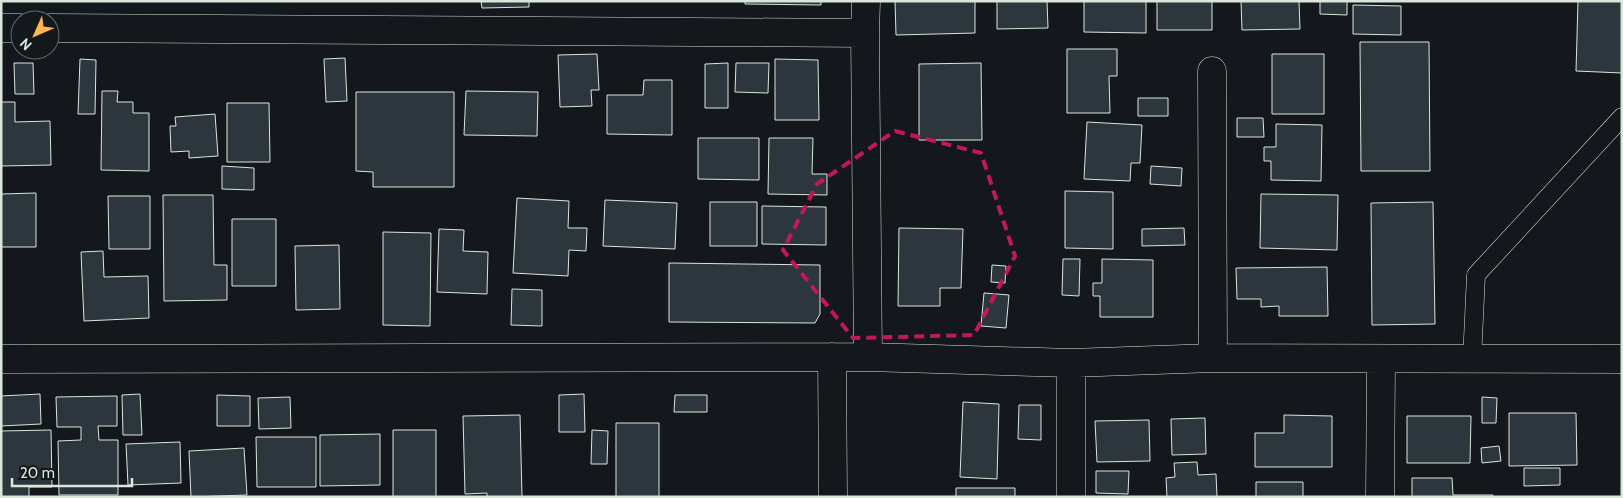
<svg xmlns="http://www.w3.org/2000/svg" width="1623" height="498" viewBox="0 0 1623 498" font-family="Cabin,sans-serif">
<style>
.building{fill:#2c363c;stroke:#d8e6dc}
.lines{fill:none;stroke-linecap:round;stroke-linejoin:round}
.lane-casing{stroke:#d8e6dc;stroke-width:19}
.street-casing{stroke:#d8e6dc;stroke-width:29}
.lane{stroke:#14181c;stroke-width:18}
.street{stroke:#14181c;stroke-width:28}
.marked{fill:none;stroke:#c2185b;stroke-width:4;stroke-dasharray:10 6;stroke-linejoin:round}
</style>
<rect width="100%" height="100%" fill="#14181c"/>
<path class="building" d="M 481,1 L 529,1 L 529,7 L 482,8 Z
M 745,1 L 821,1 L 821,5 L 745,4 Z
M 895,1 L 975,1 L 975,33 L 896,35 Z
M 997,1 L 1047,1 L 1048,28 L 997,29 Z
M 1084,1 L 1146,1 L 1146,33 L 1084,32 Z
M 1157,1 L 1212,1 L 1212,30 L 1157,30 Z
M 1241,1 L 1299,1 L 1300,29 L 1242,30 Z
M 1320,1 L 1347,1 L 1347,15 L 1320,14 Z
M 1578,1 L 1622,1 L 1622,73 L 1576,71 Z
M 1353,5 L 1401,6 L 1401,35 L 1353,34 Z
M 1360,42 L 1429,42 L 1430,171 L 1361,171 Z
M 1067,49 L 1117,49 L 1117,76 L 1109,76 L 1110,113 L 1067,113 Z
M 597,54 L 599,90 L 591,90 L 592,106 L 560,107 L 558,55 Z
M 1272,54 L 1324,54 L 1324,114 L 1272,114 Z
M 345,58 L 347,101 L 326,102 L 324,59 Z
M 80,59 L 96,60 L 95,114 L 78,114 Z
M 775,59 L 818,60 L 819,120 L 775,120 Z
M 14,63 L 33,63 L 34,94 L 15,94 Z
M 728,63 L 728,108 L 705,108 L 705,64 Z
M 736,63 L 769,63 L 768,93 L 735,92 Z
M 981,63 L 982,140 L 919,140 L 919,64 Z
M 644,80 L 672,80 L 672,135 L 607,134 L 607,95 L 643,95 Z
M 102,91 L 118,91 L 117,102 L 133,102 L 133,113 L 149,113 L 149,171 L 101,170 Z
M 466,91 L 538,92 L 537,136 L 464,135 Z
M 356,92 L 454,92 L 454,187 L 373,187 L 373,172 L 356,171 Z
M 1138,98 L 1168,98 L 1168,116 L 1138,116 Z
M 1,102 L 15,102 L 15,122 L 50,121 L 51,165 L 1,166 Z
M 227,103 L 269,103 L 270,162 L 227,162 Z
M 215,114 L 218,156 L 189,158 L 189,151 L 171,152 L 170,126 L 176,126 L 175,117 Z
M 1237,118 L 1263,118 L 1264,137 L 1237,137 Z
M 1087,122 L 1142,125 L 1140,163 L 1131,163 L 1130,181 L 1084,179 Z
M 1276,124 L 1322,125 L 1321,181 L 1271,180 L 1271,161 L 1264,161 L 1264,147 L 1276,147 Z
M 698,138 L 759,138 L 759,180 L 698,179 Z
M 769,138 L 813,138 L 812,174 L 827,174 L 827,195 L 768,194 Z
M 222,166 L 254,168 L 254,190 L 222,189 Z
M 1151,166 L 1182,168 L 1181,186 L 1150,184 Z
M 1065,191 L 1113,192 L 1113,249 L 1065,248 Z
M 36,193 L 36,247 L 1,247 L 1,194 Z
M 1261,194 L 1338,195 L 1337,250 L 1260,248 Z
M 163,195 L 213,195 L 214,265 L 227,265 L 227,300 L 164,301 Z
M 108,196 L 150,196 L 150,249 L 109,249 Z
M 517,198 L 569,201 L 568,228 L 587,228 L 586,251 L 569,250 L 568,276 L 513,273 Z
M 605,200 L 677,203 L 675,249 L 603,246 Z
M 710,202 L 757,202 L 757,246 L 710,246 Z
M 1433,202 L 1435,324 L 1372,325 L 1371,203 Z
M 762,206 L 826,207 L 826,245 L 762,244 Z
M 232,219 L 276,219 L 276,286 L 232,286 Z
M 899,228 L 963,229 L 961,288 L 940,288 L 940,306 L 898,306 Z
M 1184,228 L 1185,245 L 1142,246 L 1142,229 Z
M 439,229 L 464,230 L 463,251 L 488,252 L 487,294 L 437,292 Z
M 383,232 L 431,233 L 430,326 L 383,325 Z
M 339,245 L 340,309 L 296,310 L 295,246 Z
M 103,251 L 104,277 L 148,276 L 149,318 L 84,321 L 81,252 Z
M 1063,259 L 1080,259 L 1079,296 L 1062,295 Z
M 1102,259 L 1153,260 L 1153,317 L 1100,317 L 1100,296 L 1093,296 L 1093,283 L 1102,283 Z
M 669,263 L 820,265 L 820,314 L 815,323 L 669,322 Z
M 992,265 L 1006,266 L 1005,283 L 991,282 Z
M 1327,267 L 1328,316 L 1279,316 L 1279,306 L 1261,307 L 1261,299 L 1237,299 L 1236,268 Z
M 512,289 L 542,290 L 542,326 L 511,325 Z
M 984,293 L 1009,295 L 1006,328 L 981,326 Z
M 40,394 L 41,424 L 1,426 L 1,396 Z
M 140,394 L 142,435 L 123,435 L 122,395 Z
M 584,394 L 585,432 L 559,432 L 559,395 Z
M 217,395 L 250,396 L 250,426 L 217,426 Z
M 675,395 L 707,395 L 707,412 L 674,412 Z
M 117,396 L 117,426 L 98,426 L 99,440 L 118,440 L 118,495 L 59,495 L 58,441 L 81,440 L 81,427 L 57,427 L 56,397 Z
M 290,397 L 291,428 L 259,429 L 258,398 Z
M 1482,397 L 1497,398 L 1496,423 L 1482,423 Z
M 963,402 L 999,404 L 997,479 L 960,477 Z
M 1019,405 L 1041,405 L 1041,440 L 1018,439 Z
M 1509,413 L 1576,413 L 1577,465 L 1509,466 Z
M 520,415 L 522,497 L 487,497 L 487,493 L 465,494 L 463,416 Z
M 1284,415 L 1332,416 L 1332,467 L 1255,467 L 1255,433 L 1284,433 Z
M 1407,416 L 1471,416 L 1470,463 L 1407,463 Z
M 1205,418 L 1206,454 L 1172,455 L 1171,419 Z
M 1149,420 L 1150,461 L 1097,462 L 1095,421 Z
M 616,423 L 659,423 L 659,497 L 616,497 Z
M 51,430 L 52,487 L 29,487 L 29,497 L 1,497 L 1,431 Z
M 393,430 L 436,430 L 436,497 L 393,497 Z
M 592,430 L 608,431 L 607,464 L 591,464 Z
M 380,434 L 380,485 L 320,486 L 320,435 Z
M 256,437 L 316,437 L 316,487 L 257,487 Z
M 180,442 L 181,483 L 128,485 L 126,444 Z
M 1499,446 L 1501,461 L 1482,463 L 1481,448 Z
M 244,448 L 247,495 L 191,497 L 189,451 Z
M 1197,462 L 1198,475 L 1216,474 L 1217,497 L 1167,497 L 1166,478 L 1175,477 L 1174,463 Z
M 1524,468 L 1560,468 L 1560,485 L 1524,486 Z
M 1096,471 L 1129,471 L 1128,494 L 1096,493 Z
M 1412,478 L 1452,478 L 1453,495 L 1493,495 L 1493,497 L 1412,497 Z
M 1256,482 L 1303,482 L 1303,497 L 1256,497 Z
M 956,488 L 1015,488 L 1015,497 L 956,497 Z"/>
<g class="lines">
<g class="lane-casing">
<path id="lane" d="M 1472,360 L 1476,275 L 1622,117"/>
</g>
<g class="street-casing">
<path id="street" d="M 866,1 L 865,33 L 868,357
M 1,28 L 20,28
M 50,28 L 865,33
M 1212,71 L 1213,358
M 832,357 L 833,497
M 1,359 L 868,357 L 1071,363 L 1213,358 L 1622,359
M 1071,363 L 1071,497
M 1380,497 L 1381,360"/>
</g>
<use href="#lane" class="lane"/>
<use href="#street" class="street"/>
</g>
<path class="marked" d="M 895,131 L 981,153 L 1015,256 L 974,335 L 853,338 L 783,250 L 817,184 Z"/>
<rect width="1623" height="498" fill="none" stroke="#d8e6dc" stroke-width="5"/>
<g transform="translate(35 35) rotate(225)"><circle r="24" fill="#14181c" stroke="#626a69"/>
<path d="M0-4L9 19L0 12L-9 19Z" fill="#ffb74d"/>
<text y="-8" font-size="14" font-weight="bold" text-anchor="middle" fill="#d8e6dc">N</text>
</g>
<path d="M12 478v8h120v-8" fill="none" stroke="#d8e6dc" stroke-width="2.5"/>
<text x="20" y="478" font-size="15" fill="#d8e6dc" stroke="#14181c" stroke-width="4" paint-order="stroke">20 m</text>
</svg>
